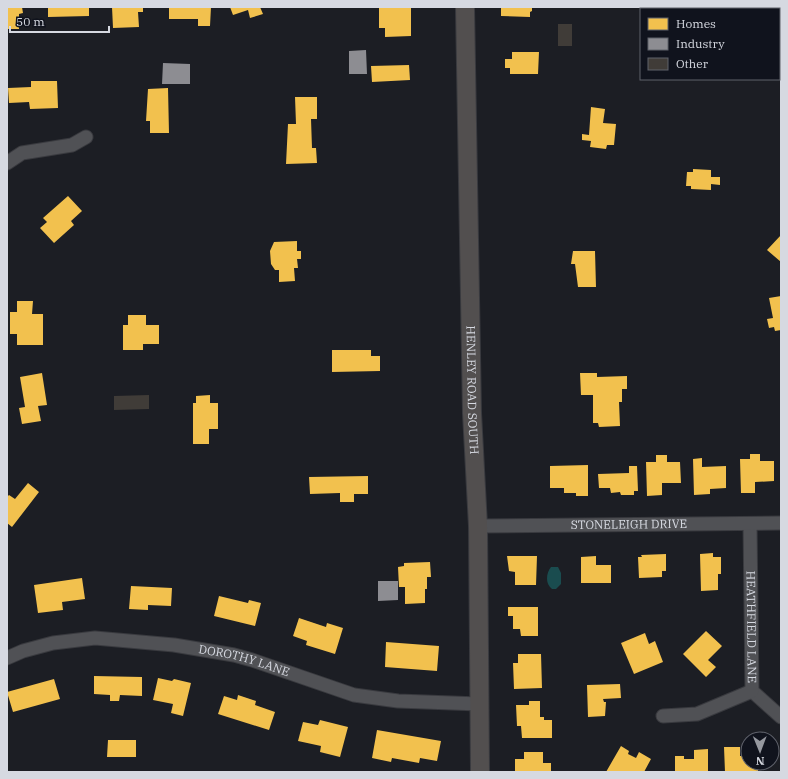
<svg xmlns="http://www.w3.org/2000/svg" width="788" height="779" viewBox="0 0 788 779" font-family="'IBM Plex Serif',serif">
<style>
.water{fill:#1a4c4f}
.homes{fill:#f2c14e}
.industry{fill:#8d8d92}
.building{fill:#403c38}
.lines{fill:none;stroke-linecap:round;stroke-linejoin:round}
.street-casing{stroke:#393a3f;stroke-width:15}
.secondary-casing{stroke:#393a3f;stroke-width:20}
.street{stroke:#505155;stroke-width:13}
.secondary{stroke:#524f4f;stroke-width:18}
.labels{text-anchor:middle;stroke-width:4;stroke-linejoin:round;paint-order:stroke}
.street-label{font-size:12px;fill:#d6d9e1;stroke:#10131d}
</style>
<rect width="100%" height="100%" fill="#1c1e24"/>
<path class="water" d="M 551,567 L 558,567 L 561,573 L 561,584 L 556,589 L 552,589 C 545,584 546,573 551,567 Z"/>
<path class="homes" d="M 7,7 L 22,7 L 23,13 L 19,14 L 19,29 L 7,29 Z
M 48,7 L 89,7 L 89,16 L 48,17 Z
M 112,7 L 143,7 L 143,12 L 138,12 L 139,27 L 113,28 Z
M 169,7 L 211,7 L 210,26 L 198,26 L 198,19 L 169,19 Z
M 230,7 L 260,7 L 263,14 L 250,18 L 248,10 L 233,15 Z
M 379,7 L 411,7 L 411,36 L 385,37 L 385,28 L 379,28 Z
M 501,7 L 532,7 L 532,11 L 530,12 L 530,17 L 501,16 Z
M 512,52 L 539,52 L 538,74 L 510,74 L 510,68 L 505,68 L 505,59 L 512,59 Z
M 409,65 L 410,80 L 372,82 L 371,66 Z
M 31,81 L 57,81 L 58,108 L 30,109 L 29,102 L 9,103 L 8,88 L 31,87 Z
M 168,88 L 169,133 L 150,133 L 150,121 L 146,121 L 148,89 Z
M 295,97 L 317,97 L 317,119 L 311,119 L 312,148 L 316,148 L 317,163 L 286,164 L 288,124 L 296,124 Z
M 591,107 L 605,109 L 603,123 L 616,124 L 614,145 L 607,145 L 606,149 L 590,147 L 591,141 L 582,140 L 582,134 L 589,135 Z
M 693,169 L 711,170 L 711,177 L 720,177 L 720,185 L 711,184 L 711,190 L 691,189 L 691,186 L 686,186 L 687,172 L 693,172 Z
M 68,196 L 82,211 L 71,221 L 74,225 L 54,243 L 40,228 L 47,222 L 43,218 Z
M 781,235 L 781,262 L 767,250 Z
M 297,241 L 297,251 L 301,251 L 301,259 L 297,259 L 298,268 L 294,268 L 295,281 L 279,282 L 279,270 L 275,270 L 271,264 L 270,251 L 274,242 Z
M 573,251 L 595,251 L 596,287 L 578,287 L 575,264 L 571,264 Z
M 781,296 L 781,330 L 775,331 L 774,327 L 769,328 L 767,319 L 773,318 L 769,298 Z
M 17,301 L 33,301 L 32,314 L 43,314 L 43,345 L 17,345 L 17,334 L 10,334 L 10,312 L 17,312 Z
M 128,315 L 146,315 L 146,325 L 159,325 L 159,344 L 143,344 L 143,350 L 123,350 L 123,325 L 128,325 Z
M 332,350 L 371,350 L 371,356 L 380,356 L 380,371 L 332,372 Z
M 42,373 L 47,405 L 38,406 L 41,421 L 22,424 L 19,408 L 25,407 L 20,377 Z
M 580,373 L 597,373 L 597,377 L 627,376 L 627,389 L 622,389 L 622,402 L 619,402 L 620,426 L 599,427 L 598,423 L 593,423 L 593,395 L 581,395 Z
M 210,395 L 210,403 L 218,403 L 218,429 L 209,429 L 209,444 L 193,444 L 193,403 L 196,403 L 196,396 Z
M 750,454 L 760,454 L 760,461 L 774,461 L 774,481 L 755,482 L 755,493 L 741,493 L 740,459 L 750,459 Z
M 656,455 L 667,455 L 667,462 L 680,462 L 681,483 L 662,483 L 662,495 L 647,496 L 646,462 L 656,462 Z
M 702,458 L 702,467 L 726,466 L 726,488 L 710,489 L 710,494 L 694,495 L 693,459 Z
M 588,465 L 588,496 L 576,496 L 576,493 L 564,493 L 564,488 L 550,488 L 550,466 Z
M 629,466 L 637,466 L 638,491 L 634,491 L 634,495 L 621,495 L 620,492 L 611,493 L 610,488 L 599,488 L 598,474 L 629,473 Z
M 368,476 L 368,494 L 354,494 L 354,502 L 340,502 L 340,493 L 310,494 L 309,477 Z
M 28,483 L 39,492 L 12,527 L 7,523 L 7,497 L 9,495 L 15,499 Z
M 713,553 L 713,557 L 721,557 L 721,574 L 718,574 L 718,590 L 701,591 L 700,554 Z
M 666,554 L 666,571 L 662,571 L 662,577 L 639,578 L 638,557 L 642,557 L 641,555 Z
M 507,556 L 537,556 L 536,585 L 515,585 L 515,572 L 509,571 Z
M 596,556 L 596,565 L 611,565 L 611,583 L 581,583 L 581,557 Z
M 430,562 L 431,577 L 427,577 L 427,589 L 425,589 L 425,603 L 405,604 L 405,587 L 399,587 L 398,567 L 404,566 L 404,563 Z
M 82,578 L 85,599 L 62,602 L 63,610 L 38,613 L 34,585 Z
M 131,586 L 172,588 L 171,606 L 148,605 L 148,610 L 129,609 Z
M 219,596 L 248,603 L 249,600 L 261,603 L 255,626 L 214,616 Z
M 508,607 L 538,607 L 538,636 L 521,636 L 520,629 L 513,629 L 513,616 L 508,616 Z
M 299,618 L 326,627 L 327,623 L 343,628 L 335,654 L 306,645 L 307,641 L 293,636 Z
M 706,631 L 722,646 L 708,660 L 716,667 L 706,677 L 683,654 Z
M 645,633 L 649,644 L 655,641 L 663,662 L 634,674 L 621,643 Z
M 386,642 L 439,646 L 437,671 L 385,667 Z
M 518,654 L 541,654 L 542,688 L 514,689 L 513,663 L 518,663 Z
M 94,676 L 142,677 L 142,696 L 120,695 L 119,701 L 110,701 L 110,695 L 94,694 Z
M 158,678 L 172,681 L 174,679 L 191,683 L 183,716 L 171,713 L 173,704 L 153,700 Z
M 54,679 L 60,699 L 13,712 L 7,692 Z
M 620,684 L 621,698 L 603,699 L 604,702 L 606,702 L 605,716 L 588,717 L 587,685 Z
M 238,695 L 256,701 L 255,705 L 275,712 L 269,730 L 218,714 L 224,696 L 237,700 Z
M 529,701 L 540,701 L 540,717 L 544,717 L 544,720 L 552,720 L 552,738 L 522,738 L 521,726 L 517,726 L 516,705 L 529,705 Z
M 320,720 L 348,727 L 340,757 L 320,752 L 321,746 L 298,741 L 303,722 L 318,725 Z
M 377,730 L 441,741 L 437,761 L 420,758 L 419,763 L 392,758 L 391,762 L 372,758 Z
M 108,740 L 136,740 L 136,757 L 107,757 Z
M 621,746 L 629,751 L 628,754 L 636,758 L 639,752 L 651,759 L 644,772 L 606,772 Z
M 724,747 L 740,747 L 740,756 L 748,756 L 748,763 L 758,763 L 758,772 L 725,772 Z
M 708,749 L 708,772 L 675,772 L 675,756 L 684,756 L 684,759 L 694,759 L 694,750 Z
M 524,752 L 543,752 L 543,763 L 551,763 L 551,772 L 515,772 L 515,759 L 524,759 Z"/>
<path class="industry" d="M 366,50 L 367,74 L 349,74 L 349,51 Z
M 163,63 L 190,64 L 190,84 L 162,84 Z
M 378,581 L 398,581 L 398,600 L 378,601 Z"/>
<path class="building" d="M 558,24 L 572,24 L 572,46 L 558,46 Z
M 149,395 L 149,409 L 114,410 L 114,396 Z"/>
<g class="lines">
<g class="street-casing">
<g id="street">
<path d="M 7,163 L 22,153 L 72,145 L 86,137"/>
<path id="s1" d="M 750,524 L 752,691 L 781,717"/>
<path id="s2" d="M 478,526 L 781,523"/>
<path id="s3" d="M 7,658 L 23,651 L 53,643 L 95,638 L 174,645 L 234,655 L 252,660 L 354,695 L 398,701 L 479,704"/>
<path d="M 663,716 L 697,714 L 752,691"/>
</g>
</g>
<g class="secondary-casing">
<g id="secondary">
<path id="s4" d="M 465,7 L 472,413 L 478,526 L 480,772"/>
</g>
</g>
<use href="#street" class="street"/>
<use href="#secondary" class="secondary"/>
</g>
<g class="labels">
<g class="street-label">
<text dy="4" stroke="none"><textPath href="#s4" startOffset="383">HENLEY ROAD SOUTH</textPath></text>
<text dy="4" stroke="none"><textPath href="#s2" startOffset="151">STONELEIGH DRIVE</textPath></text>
<text dy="4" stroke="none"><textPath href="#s1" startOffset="103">HEATHFIELD LANE</textPath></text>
<text dy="4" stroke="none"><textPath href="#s3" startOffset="242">DOROTHY LANE</textPath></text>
</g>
</g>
<rect width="788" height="779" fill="none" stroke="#d6d9e1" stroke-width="16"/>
<rect x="640" y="8" width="140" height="72" fill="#10131d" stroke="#5f626b"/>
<rect x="648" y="18" width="20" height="12" fill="#f2c14e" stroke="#5f626b"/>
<text x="676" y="28" font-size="12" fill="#d6d9e1">Homes</text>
<rect x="648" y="38" width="20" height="12" fill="#8d8d92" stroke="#5f626b"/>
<text x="676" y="48" font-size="12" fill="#d6d9e1">Industry</text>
<rect x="648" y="58" width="20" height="12" fill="#403c38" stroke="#5f626b"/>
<text x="676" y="68" font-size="12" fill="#d6d9e1">Other</text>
<g transform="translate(760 751) rotate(179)"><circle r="19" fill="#10131d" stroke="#5f626b"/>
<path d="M0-3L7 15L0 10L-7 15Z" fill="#95989f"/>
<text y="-6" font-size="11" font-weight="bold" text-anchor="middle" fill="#d6d9e1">N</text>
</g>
<path d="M10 26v6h99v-6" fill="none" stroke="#d6d9e1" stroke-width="2"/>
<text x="16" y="26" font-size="12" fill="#d6d9e1" stroke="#10131d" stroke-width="3" paint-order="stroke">50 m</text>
</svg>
